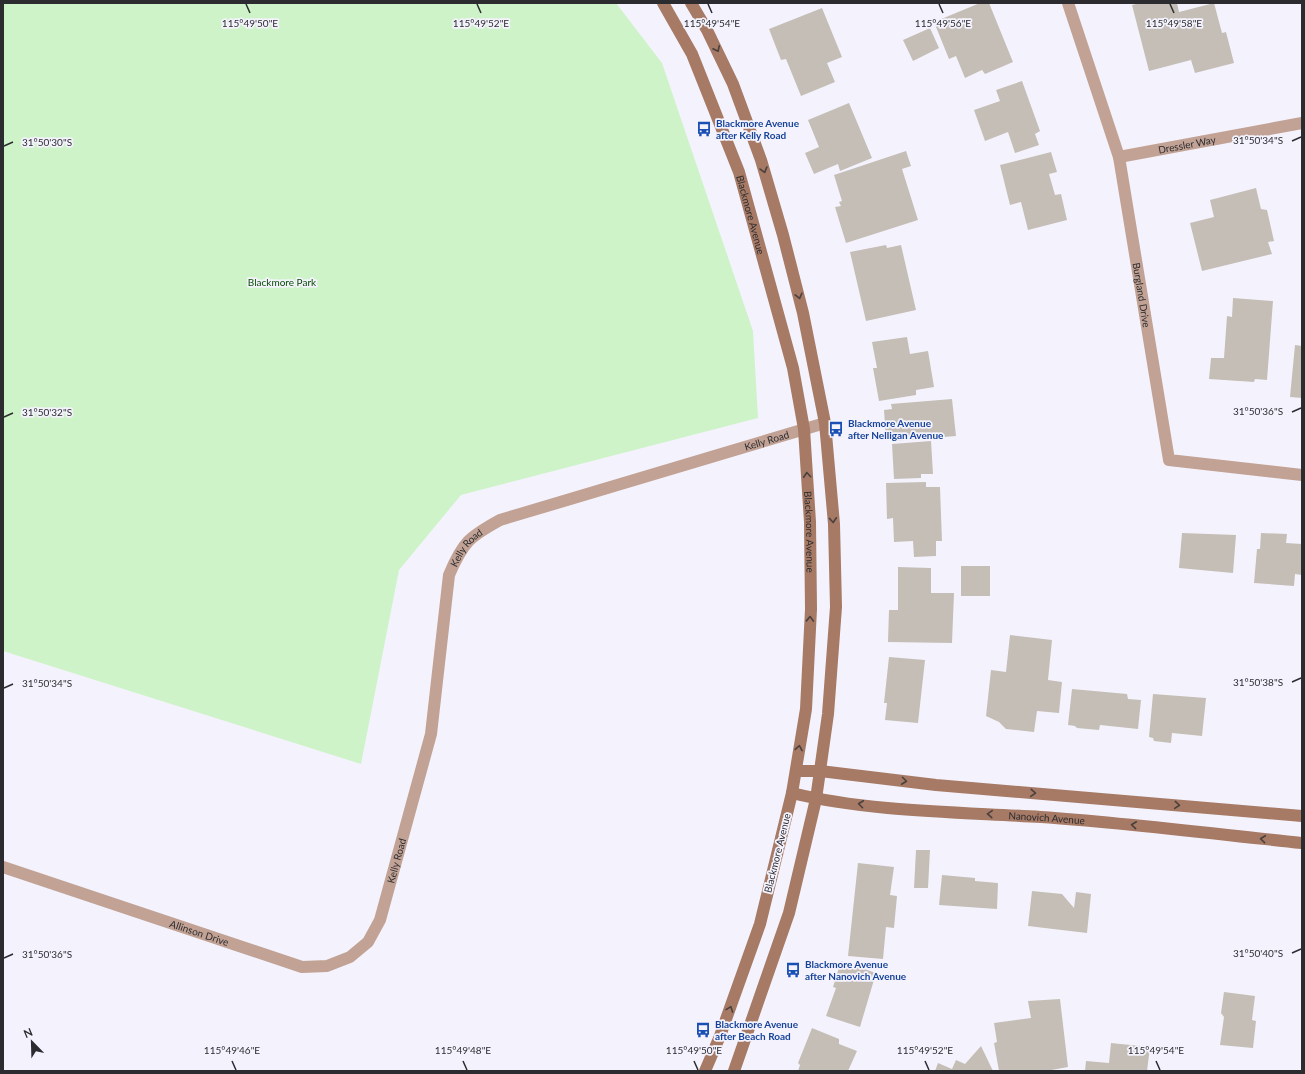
<svg xmlns="http://www.w3.org/2000/svg" width="1305" height="1074" viewBox="0 0 1305 1074" font-family="Lato,sans-serif">
<style>
.green{fill:#cef3c8}
.building{fill:#c5beb6}
.lines{fill:none;stroke-linecap:round;stroke-linejoin:round}
.street{stroke:#c1a294;stroke-width:12}
.secondary{stroke:#a67a65;stroke-width:12}
.oneway{stroke:#4a403d}
.ticks{fill:none;stroke:#2c2c30;stroke-width:1.5}
.labels{text-anchor:middle;stroke-width:3.5;stroke-linejoin:round;paint-order:stroke}
.transit-label{font-size:10px;font-weight:bold;fill:#164399;stroke:#f4f3fd;text-anchor:start}
.street-label{font-size:10px;fill:#2c2c30;stroke:#f4f3fd}
.park-label{font-size:10px;fill:#064c00;stroke:#f4f3fd}
.ticks-label{font-size:10px;text-anchor:middle;fill:#2c2c30;stroke:#f4f3fd;stroke-width:3.5;stroke-linejoin:round;paint-order:stroke}
</style>
<rect width="100%" height="100%" fill="#f4f3fd"/>
<path class="green" d="M 3,3 L 616,3 L 662,63 L 753,331 L 758,418 L 461,495 L 399,570 L 361,764 L 3,651 Z"/>
<path class="building" d="M 980,3 L 989,3 L 1013,62 L 985,74 L 982,70 L 965,78 L 956,56 L 949,59 L 934,22 Z
M 1140,3 L 1177,3 L 1179,12 L 1214,3 L 1222,33 L 1226,32 L 1234,63 L 1195,73 L 1191,60 L 1149,71 L 1132,5 Z
M 822,8 L 842,57 L 827,63 L 835,82 L 801,96 L 786,59 L 781,60 L 769,29 Z
M 930,28 L 939,48 L 913,61 L 903,40 Z
M 1022,81 L 1040,131 L 1035,134 L 1039,145 L 1015,153 L 1008,132 L 985,141 L 974,110 L 1000,101 L 996,90 Z
M 849,103 L 872,158 L 840,171 L 838,164 L 814,174 L 805,153 L 819,147 L 808,120 Z
M 906,151 L 911,166 L 902,169 L 918,220 L 846,243 L 835,207 L 841,206 L 839,202 L 842,201 L 834,175 Z
M 1051,152 L 1057,172 L 1049,174 L 1055,195 L 1061,194 L 1067,220 L 1028,230 L 1021,202 L 1010,205 L 1000,165 Z
M 1256,188 L 1261,209 L 1267,210 L 1274,241 L 1268,242 L 1272,254 L 1202,271 L 1190,223 L 1214,217 L 1210,200 Z
M 886,245 L 887,248 L 901,245 L 916,310 L 866,321 L 850,252 Z
M 1233,298 L 1273,301 L 1267,380 L 1255,379 L 1254,382 L 1209,379 L 1211,358 L 1224,358 L 1227,316 L 1232,317 Z
M 907,337 L 910,354 L 928,351 L 934,387 L 916,390 L 916,395 L 879,401 L 873,368 L 877,368 L 872,342 Z
M 1295,345 L 1302,346 L 1302,398 L 1290,397 Z
M 952,399 L 956,436 L 896,441 L 896,439 L 886,440 L 884,410 L 892,409 L 891,404 Z
M 931,441 L 933,474 L 921,474 L 921,478 L 894,479 L 892,444 Z
M 926,482 L 926,487 L 940,487 L 942,541 L 936,541 L 936,556 L 914,557 L 913,541 L 894,542 L 893,518 L 887,519 L 886,483 Z
M 1182,533 L 1236,535 L 1233,573 L 1179,568 Z
M 1261,533 L 1287,534 L 1286,543 L 1302,544 L 1302,575 L 1295,574 L 1294,586 L 1254,583 L 1257,549 L 1260,549 Z
M 961,566 L 990,566 L 990,596 L 961,596 Z
M 898,567 L 931,568 L 931,593 L 954,593 L 952,643 L 888,642 L 889,610 L 898,610 Z
M 1010,635 L 1052,640 L 1048,680 L 1062,682 L 1059,713 L 1037,711 L 1034,732 L 1006,729 L 999,722 L 986,716 L 991,670 L 1006,672 Z
M 889,657 L 925,660 L 918,723 L 885,720 L 887,703 L 884,703 Z
M 1072,689 L 1127,694 L 1128,699 L 1141,700 L 1138,729 L 1100,725 L 1099,730 L 1077,728 L 1075,726 L 1068,725 Z
M 1153,694 L 1206,698 L 1202,736 L 1172,733 L 1171,743 L 1154,741 L 1153,738 L 1149,737 Z
M 916,850 L 930,850 L 928,888 L 914,888 Z
M 858,863 L 894,867 L 890,895 L 897,896 L 894,928 L 886,927 L 883,959 L 848,956 Z
M 942,875 L 975,878 L 975,881 L 998,883 L 997,909 L 939,905 Z
M 1032,891 L 1062,894 L 1074,908 L 1076,892 L 1091,894 L 1087,933 L 1028,926 Z
M 841,961 L 876,973 L 860,1027 L 826,1016 L 836,988 L 833,987 Z
M 1224,992 L 1255,996 L 1252,1020 L 1256,1021 L 1253,1048 L 1220,1045 L 1224,1017 L 1221,1013 Z
M 1060,999 L 1068,1067 L 1046,1071 L 999,1071 L 994,1043 L 997,1042 L 994,1023 L 1031,1018 L 1028,1001 Z
M 812,1028 L 839,1039 L 839,1044 L 857,1051 L 848,1071 L 798,1071 L 800,1065 L 798,1063 Z
M 1111,1043 L 1150,1047 L 1147,1071 L 1085,1071 L 1086,1061 L 1109,1063 Z
M 981,1046 L 993,1071 L 935,1071 L 938,1063 L 952,1069 L 956,1060 L 965,1064 Z"/>
<g class="lines">
<g class="street">
<path id="s1" d="M 1068,3 L 1119,157 L 1169,460 L 1302,475"/>
<path id="s2" d="M 1119,157 L 1302,123"/>
<path id="s3" d="M 3,867 L 302,967 L 327,966 L 350,957 L 368,942 L 380,920 L 431,734 L 449,575 C 463,542 469,537 500,520 L 825,423"/>
</g>
<g class="secondary">
<path id="s4" d="M 663,3 L 692,54 L 739,172 L 793,368 L 804,429 L 810,522 L 811,609 L 806,709 L 792,793 L 760,924 L 720,1036 L 705,1071"/>
<path d="M 691,3 L 707,30 L 733,84 L 761,160 L 783,235 L 803,313 L 825,423 L 834,524 L 836,607 L 828,714 L 816,799 L 789,913 L 734,1071"/>
<path d="M 796,771 L 820,771 L 936,785 L 1302,816"/>
<path id="s5" d="M 792,793 C 869,812 960,812 1041,817 C 1128,823 1215,834 1302,843"/>
</g>
</g>
<defs><path id="oneway-chevron" d="M-2-3.5L2.5 0L-2 3.5" fill="none" stroke-width="1.6" stroke-linecap="round" stroke-linejoin="round"/></defs>
<g class="oneway">
<use href="#oneway-chevron" transform="translate(717 49) rotate(64)"/>
<use href="#oneway-chevron" transform="translate(764 170) rotate(74)"/>
<use href="#oneway-chevron" transform="translate(799 296) rotate(76)"/>
<use href="#oneway-chevron" transform="translate(807 475) rotate(-94)"/>
<use href="#oneway-chevron" transform="translate(833 520) rotate(86)"/>
<use href="#oneway-chevron" transform="translate(810 619) rotate(-88)"/>
<use href="#oneway-chevron" transform="translate(799 748) rotate(-80)"/>
<use href="#oneway-chevron" transform="translate(904 781) rotate(7)"/>
<use href="#oneway-chevron" transform="translate(1033 793) rotate(4)"/>
<use href="#oneway-chevron" transform="translate(861 804) rotate(-173)"/>
<use href="#oneway-chevron" transform="translate(1177 805) rotate(5)"/>
<use href="#oneway-chevron" transform="translate(990 814) rotate(-176)"/>
<use href="#oneway-chevron" transform="translate(1134 825) rotate(-174)"/>
<use href="#oneway-chevron" transform="translate(1263 839) rotate(-174)"/>
<use href="#oneway-chevron" transform="translate(730 1009) rotate(-70)"/>
</g>
<path class="ticks" d="M 246,4 L 250,13M 477,4 L 481,13M 708,4 L 712,13M 939,4 L 943,13M 1170,4 L 1174,13M 1292,141 L 1301,137M 4,146 L 13,142M 1292,412 L 1301,408M 4,417 L 13,413M 1292,682 L 1301,678M 4,688 L 13,684M 1292,953 L 1301,949M 4,958 L 13,954M 232,1061 L 236,1070M 463,1061 L 467,1070M 694,1061 L 698,1070M 925,1061 L 929,1070M 1156,1061 L 1160,1070"/>
<defs>
<g id="bus-bare" transform="scale(1.2)"><path d="M-5-6H5V4H4V6H2V4H-2V6H-4V4H-5ZM-3.5-4V0h7V-4ZM-3.5 1.2v1.5H-2V1.2ZM2 1.2v1.5H3.5V1.2Z" fill="#1a4fb4" stroke="#f4f3fd" stroke-width="2.5" paint-order="stroke"/></g>
</defs>
<g fill-rule="evenodd">
<use href="#bus-bare" x="704" y="129"/>
<use href="#bus-bare" x="836" y="429"/>
<use href="#bus-bare" x="793" y="970"/>
<use href="#bus-bare" x="703" y="1030"/>
</g>
<g class="labels">
<g class="transit-label">
<text x="716" y="127">Blackmore Avenue<tspan x="716" dy="12">after Kelly Road</tspan></text>
<text x="848" y="427">Blackmore Avenue<tspan x="848" dy="12">after Nelligan Avenue</tspan></text>
<text x="805" y="968">Blackmore Avenue<tspan x="805" dy="12">after Nanovich Avenue</tspan></text>
<text x="715" y="1028">Blackmore Avenue<tspan x="715" dy="12">after Beach Road</tspan></text>
</g>
<g class="street-label">
<text dy="4" stroke="none"><textPath href="#s2" startOffset="69">Dressler Way</textPath></text>
<text dy="4" stroke="none"><textPath href="#s4" startOffset="230">Blackmore Avenue</textPath></text>
<text dy="4" stroke="none"><textPath href="#s1" startOffset="302">Burgland Drive</textPath></text>
<text dy="4" stroke="none"><textPath href="#s3" startOffset="1122">Kelly Road</textPath></text>
<text dy="4" stroke="none"><textPath href="#s4" startOffset="554">Blackmore Avenue</textPath></text>
<text dy="4" stroke="none"><textPath href="#s3" startOffset="799">Kelly Road</textPath></text>
<text dy="4" stroke="none"><textPath href="#s5" startOffset="256">Nanovich Avenue</textPath></text>
<text transform="translate(777 853) rotate(-76)" y="4">Blackmore Avenue</text>
<text dy="4" stroke="none"><textPath href="#s3" startOffset="475">Kelly Road</textPath></text>
<text dy="4" stroke="none"><textPath href="#s3" startOffset="207">Allinson Drive</textPath></text>
</g>
<g class="park-label">
<text x="282" y="286">Blackmore Park</text>
</g>
</g>
<g class="ticks-label">
<text x="250" y="27">115°49'50"E</text>
<text x="481" y="27">115°49'52"E</text>
<text x="712" y="27">115°49'54"E</text>
<text x="943" y="27">115°49'56"E</text>
<text x="1174" y="27">115°49'58"E</text>
<text x="1258" y="144">31°50'34"S</text>
<text x="47" y="146">31°50'30"S</text>
<text x="1258" y="415">31°50'36"S</text>
<text x="47" y="416">31°50'32"S</text>
<text x="1258" y="686">31°50'38"S</text>
<text x="47" y="687">31°50'34"S</text>
<text x="1258" y="957">31°50'40"S</text>
<text x="47" y="958">31°50'36"S</text>
<text x="232" y="1054">115°49'46"E</text>
<text x="463" y="1054">115°49'48"E</text>
<text x="694" y="1054">115°49'50"E</text>
<text x="925" y="1054">115°49'52"E</text>
<text x="1156" y="1054">115°49'54"E</text>
</g>
<rect width="1305" height="1074" fill="none" stroke="#2c2c30" stroke-width="8"/>
<g transform="translate(32 1042) rotate(337)" stroke="#f4f3fd" stroke-width="3" paint-order="stroke">
<path d="M0-3L7 15L0 10L-7 15Z" fill="#2c2c30"/>
<text y="-6" font-size="11" font-weight="bold" text-anchor="middle" fill="#2c2c30">N</text>
</g>
</svg>
